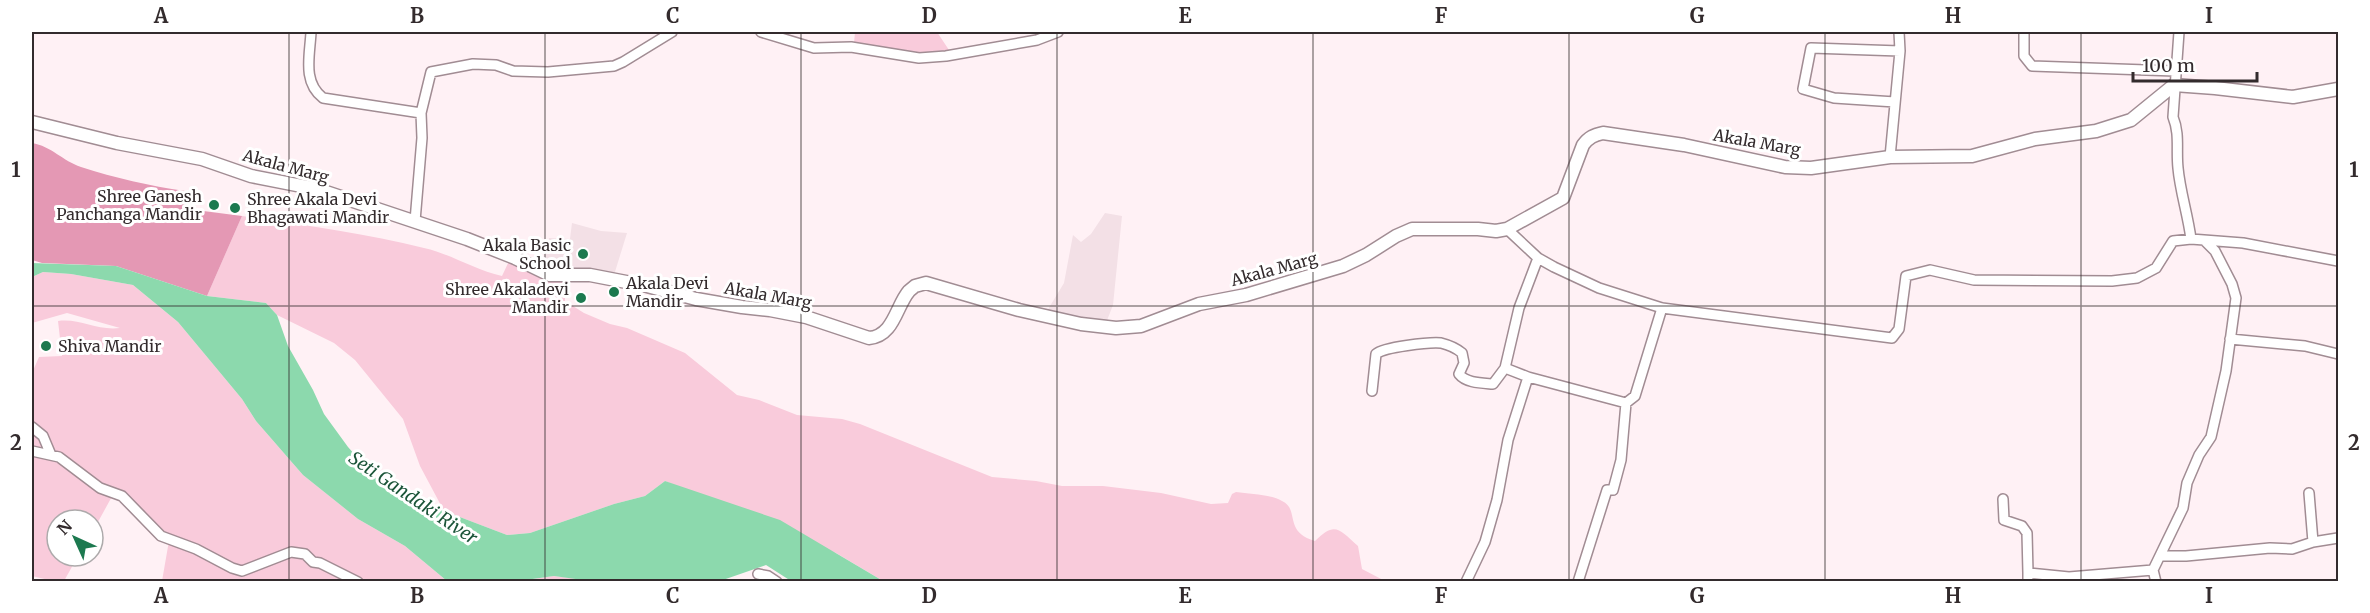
<svg xmlns="http://www.w3.org/2000/svg" width="2370" height="613" viewBox="0 0 2370 613" font-family="Merriweather,serif">
<style>
.built{fill:#f3e0e6}
.green{fill:#f9cbdb}
.forest{fill:#e498b4}
.water{fill:#8cd9ad}
.lines{fill:none;stroke-linecap:round;stroke-linejoin:round}
.minor-casing{stroke:#a18c93;stroke-width:12}
.secondary-casing{stroke:#a18c93;stroke-width:15}
.minor{stroke:#fff;stroke-width:9}
.secondary{stroke:#fff;stroke-width:12}
.grid{fill:none;stroke:#332b2d;stroke-width:1.5;stroke-opacity:0.55}
.poi-dot{fill:#1c794f;stroke:#fff;stroke-width:2}
.labels{text-anchor:middle;stroke-width:6;stroke-linejoin:round;paint-order:stroke}
.street-label{font-size:16px;fill:#332b2d;stroke:#fff}
.poi-label{font-size:16px;fill:#332b2d;stroke:#fff;text-anchor:end}
.water-label{font-size:18px;font-style:italic;fill:#1b5539;stroke:#fff}
.neatline{fill:none;stroke:#332b2d;stroke-width:2}
.grid-label{font-size:20px;text-anchor:middle;font-weight:bold;fill:#332b2d}
</style>
<rect width="100%" height="100%" fill="#fff1f5"/>
<path class="built" d="M 1105,213 L 1122,216 L 1113,305 L 1106,323 L 1047,311 L 1064,283 L 1073,235 L 1081,242 L 1091,234 Z
M 572,223 L 601,231 L 627,233 L 614,275 L 543,269 L 549,238 L 570,239 Z"/>
<path class="green" d="M 855,32 L 937,32 L 951,53 L 906,54 L 854,43 Z
M 242,216 C 302,225 364,233 424,248 C 451,254 475,270 502,276 L 510,259 L 565,278 L 565,301 L 584,313 L 610,324 L 627,328 L 685,353 L 737,395 L 759,400 L 797,415 L 842,419 L 860,424 L 992,477 L 1036,481 L 1062,486 L 1103,486 L 1161,493 L 1211,504 L 1228,503 L 1232,494 L 1236,492 C 1250,494 1269,494 1282,501 C 1300,509 1283,532 1315,541 C 1335,521 1339,529 1358,546 L 1362,569 L 1385,581 L 883,581 L 836,553 L 665,481 L 645,496 L 614,504 L 530,533 L 507,535 L 444,511 L 420,466 L 403,419 L 355,360 L 334,343 L 277,315 L 266,303 L 207,296 Z
M 43,272 L 71,274 L 133,285 L 178,322 L 242,399 L 256,421 L 303,475 L 358,519 L 405,546 L 447,581 L 162,581 L 170,535 L 159,530 L 115,491 L 93,531 L 93,520 L 57,520 L 57,556 L 78,556 L 64,581 L 53,581 L 32,576 L 32,373 L 39,357 L 62,356 L 58,321 C 80,318 97,331 120,328 L 67,313 L 32,323 L 32,277 Z
M 554,576 L 597,581 L 511,582 Z"/>
<path class="forest" d="M 32,143 C 51,146 63,161 81,167 C 115,178 150,186 185,191 L 188,209 L 242,216 L 207,296 L 116,266 L 42,263 L 32,260 Z"/>
<path class="water" d="M 32,263 L 116,266 L 207,296 L 266,303 L 277,315 L 288,346 L 313,390 L 324,414 L 348,447 L 379,482 L 444,511 L 507,535 L 530,533 L 614,504 L 645,496 L 665,481 L 780,520 L 883,581 L 791,581 L 766,565 L 720,581 L 597,582 L 554,576 L 511,582 L 447,581 L 405,546 L 358,519 L 303,475 L 256,421 L 242,399 L 178,322 L 133,285 L 71,274 L 43,272 L 32,277 Z"/>
<g class="lines">
<g class="minor-casing">
<path id="minor" d="M 311,32 C 310,55 302,82 323,98 L 421,113
M 761,32 L 814,48 L 851,47 L 919,58 L 946,56 L 1037,40 L 1058,32
M 2024,32 L 2024,56 L 2032,66 L 2175,71
M 2179,32 L 2173,117 C 2180,134 2176,150 2178,168 C 2180,191 2188,215 2191,239
M 1895,102 L 1834,98 L 1803,89 L 1811,48 L 1900,51
M 1890,157 L 1900,51 L 1899,32
M 415,221 L 422,138 L 421,113 L 431,72 L 473,64 L 496,65 L 513,71 L 548,72 L 614,66 L 623,62 L 672,32
M 1507,229 L 1538,258 L 1554,267 L 1599,288 L 1662,308 L 1892,338 L 1899,329 L 1906,276 L 1930,270 L 1974,280 L 2112,281 L 2137,278 L 2156,268 L 2173,241 L 2191,239 L 2243,243 L 2338,261
M 2230,339 L 2305,346 L 2338,354
M 1528,377 L 1626,403
M 1372,391 L 1376,354 C 1384,347 1429,342 1441,343 C 1449,345 1455,347 1462,353 L 1464,363 L 1459,374 C 1466,383 1481,383 1493,384 L 1505,368
M 32,427 L 43,436 L 51,455
M 32,451 L 59,457 L 100,488 L 122,496 L 161,536 L 196,549 L 232,568 L 242,571 L 291,552 L 305,554 L 313,562 L 320,563 L 358,582
M 2309,493 L 2313,542
M 2003,499 L 2004,520 L 2022,526 L 2027,533 L 2028,573
M 2160,556 L 2186,556 L 2270,548 L 2292,549 L 2313,542 L 2338,538
M 758,574 L 768,576 L 777,582
M 1466,582 L 1485,542 L 1497,500 L 1508,440 L 1528,377 L 1505,368 L 1519,308 L 1538,258
M 1578,582 L 1607,490 L 1613,490 L 1621,460 L 1626,403 L 1635,396 L 1662,308
M 2028,582 L 2028,573 L 2069,577 L 2153,570
M 2156,582 L 2153,570 L 2183,508 L 2187,483 L 2199,455 L 2211,437 L 2226,371 L 2236,298 L 2232,284 L 2215,251 L 2205,241"/>
</g>
<g class="secondary-casing">
<path id="secondary" d="M 32,122 L 117,143 L 202,159 L 251,176 L 317,189 L 467,239 L 515,258 L 550,275 L 590,275 L 647,286 L 696,299 L 742,307 L 770,310 L 806,317 L 869,338 C 894,336 896,306 909,291 L 915,286 L 926,283 L 1019,310 L 1081,324 L 1116,328 L 1141,326 L 1199,304 L 1246,295 L 1343,266 L 1366,255 L 1396,236 L 1412,229 L 1478,229 L 1496,231 L 1507,229 L 1563,198 L 1583,145 C 1589,137 1594,135 1603,133 L 1684,145 L 1785,167 L 1811,168 L 1890,157 L 1972,156 L 2035,139 L 2096,131 L 2131,120 L 2174,85 L 2215,88 L 2293,97 L 2338,89"/>
</g>
<use href="#minor" class="minor"/>
<use href="#secondary" class="secondary"/>
</g>
<path class="grid" d="M 289,32 L 289,582M 545,32 L 545,582M 801,32 L 801,582M 1057,32 L 1057,582M 1313,32 L 1313,582M 1569,32 L 1569,582M 1825,32 L 1825,582M 2081,32 L 2081,582M 32,306 L 2338,306"/>
<g class="poi-dot">
<circle cx="214" cy="205" r="6"/>
<circle cx="235" cy="208" r="6"/>
<circle cx="583" cy="254" r="6"/>
<circle cx="614" cy="292" r="6"/>
<circle cx="581" cy="298" r="6"/>
<circle cx="46" cy="346" r="6"/>
</g>
<g class="labels">
<g class="street-label">
<text transform="translate(1757 142) rotate(10)" y="6">Akala Marg</text>
<text transform="translate(286 166) rotate(15)" y="6">Akala Marg</text>
<text transform="translate(1274 269) rotate(-15)" y="6">Akala Marg</text>
<text transform="translate(768 295) rotate(10)" y="6">Akala Marg</text>
</g>
<g class="poi-label">
<text x="202" y="202">Shree Ganesh<tspan x="202" dy="18">Panchanga Mandir</tspan></text>
<text x="247" y="205" text-anchor="start">Shree Akala Devi<tspan x="247" dy="18">Bhagawati Mandir</tspan></text>
<text x="571" y="251">Akala Basic<tspan x="571" dy="18">School</tspan></text>
<text x="626" y="289" text-anchor="start">Akala Devi<tspan x="626" dy="18">Mandir</tspan></text>
<text x="569" y="295">Shree Akaladevi<tspan x="569" dy="18">Mandir</tspan></text>
<text x="58" y="352" text-anchor="start">Shiva Mandir</text>
</g>
<g class="water-label">
<text transform="translate(413 498) rotate(34)" y="6">Seti Gandaki River</text>
</g>
</g>
<rect width="2370" height="613" fill="none" stroke="#ffffff" stroke-width="66"/>
<g transform="translate(75 538) rotate(315)"><circle r="28" fill="#ffffff" stroke="#adaaab" stroke-width="1.5"/>
<path d="M0-4.5L10 22L0 15L-10 22Z" fill="#1c794f"/>
<text y="-9" font-size="16" font-weight="bold" text-anchor="middle" fill="#332b2d">N</text>
</g>
<path d="M2133 72v9h124v-9" fill="none" stroke="#332b2d" stroke-width="3"/>
<text x="2142" y="72" font-size="18" fill="#332b2d" stroke="#ffffff" stroke-width="4.5" paint-order="stroke">100 m</text>
<rect x="33" y="33" width="2304" height="547" class="neatline"/>
<g class="grid-label">
<text x="161" y="23">A</text>
<text x="417" y="23">B</text>
<text x="673" y="23">C</text>
<text x="929" y="23">D</text>
<text x="1185" y="23">E</text>
<text x="1441" y="23">F</text>
<text x="1697" y="23">G</text>
<text x="1953" y="23">H</text>
<text x="2209" y="23">I</text>
<text x="16" y="177">1</text>
<text x="2354" y="177">1</text>
<text x="16" y="450">2</text>
<text x="2354" y="450">2</text>
<text x="161" y="603">A</text>
<text x="417" y="603">B</text>
<text x="673" y="603">C</text>
<text x="929" y="603">D</text>
<text x="1185" y="603">E</text>
<text x="1441" y="603">F</text>
<text x="1697" y="603">G</text>
<text x="1953" y="603">H</text>
<text x="2209" y="603">I</text>
</g>
</svg>
